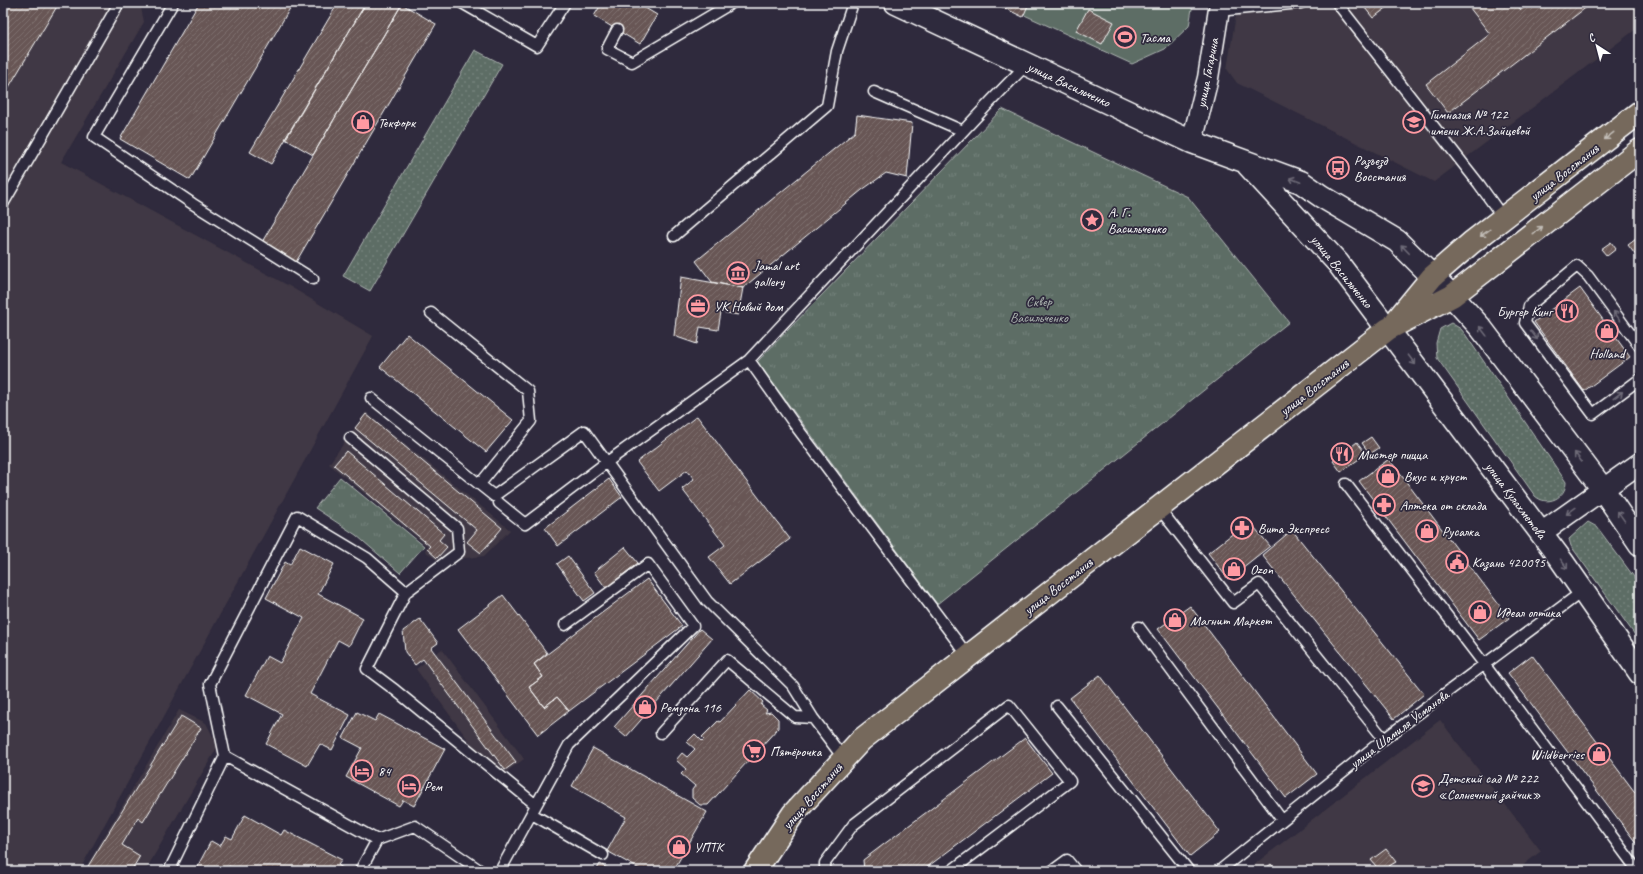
<svg xmlns="http://www.w3.org/2000/svg" width="1643" height="874" viewBox="0 0 1643 874" font-family="Caveat,sans-serif">
<style>
.built{fill:#403844}
.grass{fill:url(#grass-dots);stroke:#aeb6b2}
.park{fill:url(#park-tufts);stroke:#aeb6b2}
.pitch{fill:#5d6d65;stroke:#aeb6b2}
.building{fill:url(#building-hatch);stroke:#fff}
.lines{fill:none;stroke-linecap:round;stroke-linejoin:round}
.service-casing{stroke:#fff;stroke-width:13}
.minor-casing{stroke:#fff;stroke-width:23}
.secondary-casing{stroke:#fff;stroke-width:25}
.primary-casing{stroke:#fff;stroke-width:25}
.service{stroke:#2f2a3d;stroke-width:10}
.minor{stroke:#2f2a3d;stroke-width:20}
.secondary{stroke:#2f2a3d;stroke-width:22}
.primary{stroke:#76695c;stroke-width:22}
.oneway{stroke:#c1bcb6}
.oneway2{stroke:#6d6a77}
.labels{text-anchor:middle;stroke-width:3.5;stroke-linejoin:round;paint-order:stroke}
.poi-label{font-size:14px;fill:#fff;stroke:#2f2a3d;text-anchor:start}
.street-label{font-size:14px;fill:#fff;stroke:#2f2a3d}
.park-label{font-size:14px;fill:#aeb6b2;stroke:#2f2a3d}
</style>
<defs>
<pattern id="grass-dots" width="8" height="8" patternUnits="userSpaceOnUse"><rect width="8" height="8" fill="#5d6d65"/><path d="M2 2h.1M6 6h.1" fill="none" stroke="#75837c" stroke-width="1.8" stroke-linecap="round"/></pattern>
<pattern id="park-tufts" width="24" height="20" patternUnits="userSpaceOnUse"><rect width="24" height="20" fill="#5d6d65"/><path d="M3 7l-1-3M5 7V3M7 7l1-3M15 17l-1-3M17 17v-4M19 17l1-3" fill="none" stroke="#75837c"/></pattern>
<pattern id="building-hatch" width="6" height="6" patternUnits="userSpaceOnUse"><rect width="6" height="6" fill="#675754"/><path d="M-1 1l2-2M0 6l6-6M5 7l2-2" fill="none" stroke="#7e706e"/></pattern>
</defs>
<rect width="100%" height="100%" fill="#2f2a3d"/>
<filter id="ink" filterUnits="userSpaceOnUse"><feTurbulence type="fractalNoise" baseFrequency=".025" numOctaves="2"/><feDisplacementMap in="SourceGraphic" scale="8" xChannelSelector="R" yChannelSelector="G"/><feConvolveMatrix kernelMatrix="1 2 1 2 8 2 1 2 1" color-interpolation-filters="sRGB"/></filter>
<g filter="url(#ink)">
<path class="built" d="M 3,3 L 140,3 L 144,22 L 61,162 L 289,286 L 373,336 L 79,871 L 3,871 Z
M 1238,3 L 1640,3 L 1640,26 L 1434,182 L 1237,83 L 1227,69 Z
M 366,412 L 510,530 L 484,556 L 438,561 L 425,551 L 427,546 L 329,464 Z
M 442,649 L 524,759 L 497,779 L 416,669 Z
M 179,710 L 206,723 L 218,746 L 145,871 L 84,871 Z
M 1440,720 L 1541,851 L 1516,871 L 1246,871 Z"/>
<path class="grass" d="M 475,50 L 502,64 L 370,291 L 343,276 Z
M 1451,323 L 1461,329 L 1465,334 L 1566,482 C 1566,498 1547,507 1535,496 L 1437,358 L 1436,343 L 1440,329 Z
M 1588,522 L 1597,527 L 1640,585 L 1640,642 L 1571,546 L 1569,539 Z"/>
<path class="park" d="M 1002,109 L 1188,197 L 1289,322 L 937,604 L 757,362 Z
M 340,477 L 424,546 L 400,573 L 356,535 L 315,508 Z"/>
<path class="pitch" d="M 998,3 L 1193,3 L 1189,26 L 1165,49 L 1132,64 Z"/>
<path class="building" d="M 3,3 L 59,3 L 3,97 Z
M 199,3 L 293,3 L 190,180 L 120,139 Z
M 338,3 L 366,3 L 271,164 L 250,152 Z
M 366,3 L 402,4 L 313,155 L 285,139 Z
M 602,3 L 637,3 L 657,15 L 640,44 L 594,16 Z
M 994,3 L 1029,3 L 1023,17 Z
M 1361,3 L 1393,3 L 1373,18 Z
M 1466,3 L 1516,3 L 1521,10 L 1530,3 L 1592,3 L 1448,113 L 1426,84 L 1490,34 Z
M 402,4 L 436,24 L 296,262 L 262,242 Z
M 1088,9 L 1114,22 L 1102,44 L 1076,31 Z
M 857,115 L 912,123 L 907,178 L 886,173 L 862,190 L 743,288 L 712,282 L 696,261 L 855,132 Z
M 1640,236 L 1640,261 L 1628,245 Z
M 1611,242 L 1616,249 L 1607,256 L 1601,249 Z
M 681,277 L 743,288 L 738,315 L 721,312 L 718,330 L 700,327 L 697,344 L 674,336 Z
M 1580,288 L 1630,357 L 1584,391 L 1534,322 Z
M 407,334 L 513,420 L 486,452 L 380,367 Z
M 366,414 L 502,528 L 481,553 L 467,542 L 477,530 L 355,428 Z
M 697,416 L 790,539 L 730,584 L 709,557 L 725,545 L 682,489 L 694,479 L 687,470 L 659,491 L 637,462 Z
M 1371,437 L 1379,448 L 1370,454 L 1362,443 Z
M 1357,442 L 1366,454 L 1341,472 L 1333,461 Z
M 346,451 L 444,534 L 439,540 L 447,547 L 437,558 L 427,549 L 430,546 L 334,465 Z
M 1389,459 L 1509,618 L 1479,640 L 1359,481 Z
M 609,479 L 622,497 L 558,546 L 545,528 Z
M 1249,521 L 1270,546 L 1228,579 L 1208,553 Z
M 1292,530 L 1424,694 L 1394,719 L 1262,555 Z
M 300,546 L 334,564 L 318,594 L 363,618 L 349,646 L 338,640 L 310,694 L 350,715 L 332,750 L 320,744 L 307,766 L 266,744 L 282,714 L 246,695 L 267,656 L 280,663 L 304,618 L 266,598 L 285,562 L 290,565 Z
M 625,547 L 638,563 L 606,588 L 594,572 Z
M 568,556 L 595,593 L 584,601 L 557,564 Z
M 647,579 L 682,626 L 569,711 L 557,697 L 544,707 L 529,687 L 543,677 L 534,664 Z
M 503,595 L 547,653 L 534,664 L 543,677 L 529,687 L 544,707 L 557,697 L 569,711 L 538,735 L 458,629 Z
M 1190,606 L 1317,774 L 1286,798 L 1158,629 Z
M 420,619 L 438,643 L 431,648 L 516,762 L 505,770 L 423,659 L 415,665 L 405,652 L 403,631 Z
M 700,629 L 712,639 L 626,737 L 614,727 Z
M 1532,655 L 1640,799 L 1640,848 L 1508,673 Z
M 1100,675 L 1220,832 L 1190,856 L 1070,698 Z
M 750,690 L 763,702 L 761,705 L 767,710 L 765,713 L 771,712 L 778,719 L 778,728 L 708,805 L 700,805 L 692,798 L 692,790 L 695,786 L 681,774 L 686,769 L 676,760 L 682,753 L 687,757 L 695,749 L 687,742 L 695,734 L 702,741 L 704,739 L 702,737 L 718,721 L 720,722 Z
M 357,712 L 375,721 L 379,714 L 445,749 L 414,806 L 403,800 L 399,806 L 346,777 L 362,748 L 343,738 Z
M 181,716 L 201,728 L 143,822 L 138,818 L 122,845 L 140,856 L 131,871 L 85,871 Z
M 1025,738 L 1052,773 L 922,871 L 864,871 L 863,860 Z
M 593,748 L 707,812 L 673,871 L 643,871 L 607,851 L 626,817 L 572,786 Z
M 245,815 L 281,835 L 284,830 L 342,860 L 338,865 L 348,871 L 239,871 L 229,866 L 226,871 L 195,871 L 211,841 L 220,846 L 226,836 L 232,839 Z
M 1386,849 L 1396,862 L 1389,866 L 1393,871 L 1380,871 L 1371,860 Z
M 600,864 L 613,871 L 596,871 Z
M 1271,864 L 1277,871 L 1262,871 Z"/>
<g class="lines">
<g class="service-casing">
<path id="service" d="M 173,3 L 94,137 L 193,204 L 313,279
M 462,3 L 537,46 L 565,3
M 1337,3 L 1479,184 L 1504,219
M 1218,11 L 1301,3
M 617,30 L 607,49 L 632,62 L 732,3
M 874,92 L 963,131
M 3,204 L 119,3
M 674,236 L 827,106 L 837,51 L 853,3
M 431,313 L 528,391 L 531,421 L 480,484
M 1640,347 L 1588,276 L 1577,266 L 1529,306 L 1525,323 L 1593,414 L 1640,379
M 749,360 L 795,425 L 968,656
M 371,398 L 494,496 L 584,431 L 707,601 L 793,686 L 813,718 L 844,759
M 350,438 L 457,528 L 459,552 L 406,592
M 1346,484 L 1484,664 L 1638,871
M 499,503 L 525,524 L 607,462 L 749,360 L 992,100 L 1027,64
M 1159,508 L 1233,603 L 1259,584 L 1384,739
M 1139,627 L 1282,820
M 1057,706 L 1189,871
M 661,733 L 727,660 L 795,717 L 813,718
M 532,814 L 603,855
M 377,840 L 415,826 L 481,871
M 169,871 L 225,756
M 360,871 L 377,840 L 225,756 L 210,684 L 297,516 L 367,558 L 406,592 L 367,669 L 395,690 L 536,805
M 500,871 L 569,745 L 693,626 L 648,564 L 565,625
M 825,871 L 825,863 L 853,825 L 1009,705 L 1070,781 L 951,871
M 1052,871 L 1067,860 L 1076,871
M 1219,871 L 1384,739 L 1583,591"/>
</g>
<g class="minor-casing">
<path id="minor" d="M 1192,142 L 1208,78 L 1220,3
M 1541,533 L 1640,463"/>
</g>
<g class="secondary-casing">
<path id="secondary" d="M 896,3 L 1192,142 L 1301,182 L 1321,196 L 1397,241 L 1452,296 L 1481,328 L 1602,488 L 1640,544
M 1248,165 L 1338,263 L 1562,561 L 1640,673"/>
</g>
<g class="primary-casing">
<path id="primary" d="M 1396,321 L 1432,277 L 1471,243 L 1640,112
M 755,871 L 793,814 L 861,740 L 1388,329 L 1452,296 L 1640,150"/>
</g>
<use href="#service" class="service"/>
<use href="#minor" class="minor"/>
<use href="#secondary" class="secondary"/>
<use href="#primary" class="primary"/>
</g>
<defs><path id="oneway-shaft" d="M-6 0H5M1.5-3L5.5 0L1.5 3" fill="none" stroke-width="1.6" stroke-linecap="round" stroke-linejoin="round"/></defs>
<g class="oneway">
<use href="#oneway-shaft" transform="translate(1609 136) rotate(142)"/>
<use href="#oneway-shaft" transform="translate(1538 230) rotate(-38)"/>
<use href="#oneway-shaft" transform="translate(1485 233) rotate(143)"/>
</g>
<g class="oneway2">
<use href="#oneway-shaft" transform="translate(1295 180) rotate(-159)"/>
<use href="#oneway-shaft" transform="translate(1405 249) rotate(-134)"/>
<use href="#oneway-shaft" transform="translate(1617 316) rotate(-126)"/>
<use href="#oneway-shaft" transform="translate(1483 331) rotate(-128)"/>
<use href="#oneway-shaft" transform="translate(1534 335) rotate(53)"/>
<use href="#oneway-shaft" transform="translate(1412 360) rotate(53)"/>
<use href="#oneway-shaft" transform="translate(1618 395) rotate(-37)"/>
<use href="#oneway-shaft" transform="translate(1578 457) rotate(-127)"/>
<use href="#oneway-shaft" transform="translate(1571 511) rotate(144)"/>
<use href="#oneway-shaft" transform="translate(1621 516) rotate(-125)"/>
<use href="#oneway-shaft" transform="translate(1564 564) rotate(54)"/>
</g>
</g>
<defs>
<g id="stadium-ring" transform="scale(1.15)"><circle r="9.5" fill="#2f2a3d" stroke="#ff9aa2" stroke-width="1.5"/><path d="M0-5a6.5 5 0 1 0 0 10a6.5 5 0 1 0 0-10ZM-3.5-1.8h7v3.6h-7Z" fill="#ff9aa2"/></g>
<g id="shop-ring" transform="scale(1.15)"><circle r="9.5" fill="#2f2a3d" stroke="#ff9aa2" stroke-width="1.5"/><path d="M-5-2.5h2.3a2.7 3.5 0 0 1 5.4 0H5L5.5 6h-11ZM-1.5-2.5h3a1.5 2.3 0 0 0-3 0Z" fill="#ff9aa2"/></g>
<g id="school-ring" transform="scale(1.15)"><circle r="9.5" fill="#2f2a3d" stroke="#ff9aa2" stroke-width="1.5"/><path d="M0-5L7-2L0 1L-7-2ZM-4 1L0 2.5L4 1V4Q0 6-4 4Z" fill="#ff9aa2"/></g>
<g id="bus-ring" transform="scale(1.15)"><circle r="9.5" fill="#2f2a3d" stroke="#ff9aa2" stroke-width="1.5"/><path d="M-5-6H5V4H4V6H2V4H-2V6H-4V4H-5ZM-3.5-4V0h7V-4ZM-3.5 1.2v1.5H-2V1.2ZM2 1.2v1.5H3.5V1.2Z" fill="#ff9aa2"/></g>
<g id="sight-ring" transform="scale(1.15)"><circle r="9.5" fill="#2f2a3d" stroke="#ff9aa2" stroke-width="1.5"/><path d="M0-6L1.8-2.2L6-1.7L2.9 1.2L3.7 5.4L0 3.3L-3.7 5.4L-2.9 1.2L-6-1.7L-1.8-2.2Z" fill="#ff9aa2"/></g>
<g id="museum-ring" transform="scale(1.15)"><circle r="9.5" fill="#2f2a3d" stroke="#ff9aa2" stroke-width="1.5"/><path d="M0-6L6-3V-2H-6V-3ZM-5-1h2V3h-2ZM-1-1h2V3h-2ZM3-1h2V3H3ZM-6 4H6V6H-6Z" fill="#ff9aa2"/></g>
<g id="office-ring" transform="scale(1.15)"><circle r="9.5" fill="#2f2a3d" stroke="#ff9aa2" stroke-width="1.5"/><path d="M-6-3h4V-5.5h4V-3h4V5H-6ZM-1-4.5V-3h2v-1.5ZM-6 0V1H6V0Z" fill="#ff9aa2"/></g>
<g id="restaurant-ring" transform="scale(1.15)"><circle r="9.5" fill="#2f2a3d" stroke="#ff9aa2" stroke-width="1.5"/><path d="M-5-6h1v4h1v-4h1v4h1v-4h1v5L-1.5 .5V6h-2V.5L-5-1ZM5-6V6H3V1.5H1.5Q1.5-4 5-6Z" fill="#ff9aa2"/></g>
<g id="pharmacy-ring" transform="scale(1.15)"><circle r="9.5" fill="#2f2a3d" stroke="#ff9aa2" stroke-width="1.5"/><path d="M-2-6h4v4h4v4h-4v4h-4v-4h-4v-4h4Z" fill="#ff9aa2"/></g>
<g id="civic-ring" transform="scale(1.15)"><circle r="9.5" fill="#2f2a3d" stroke="#ff9aa2" stroke-width="1.5"/><path d="M-.6-6.5H3V-4.5H.6V-3L4-1V1h2V6H-6V1h2V-1L-.6-3ZM-1.2 2.5V6h2.4V2.5Z" fill="#ff9aa2"/></g>
<g id="supermarket-ring" transform="scale(1.15)"><circle r="9.5" fill="#2f2a3d" stroke="#ff9aa2" stroke-width="1.5"/><path d="M-6-5.5h2.5l.6 2H6L4.5 2H-2.5L-4.4-4H-6ZM-1.5 3.2a1.3 1.3 0 1 0 .1 0ZM3 3.2a1.3 1.3 0 1 0 .1 0Z" fill="#ff9aa2"/></g>
<g id="hotel-ring" transform="scale(1.15)"><circle r="9.5" fill="#2f2a3d" stroke="#ff9aa2" stroke-width="1.5"/><path d="M-6-4.5h1.5V1H6V5H4.5V3h-9V5H-6ZM-4 0a1.8 1.8 0 1 1 3.6 0ZM.5 0V-2.5h3Q6-2.5 6 0Z" fill="#ff9aa2"/></g>
</defs>
<g fill-rule="evenodd">
<use href="#stadium-ring" x="1125" y="37"/>
<use href="#shop-ring" x="363" y="122"/>
<use href="#school-ring" x="1414" y="122"/>
<use href="#bus-ring" x="1338" y="168"/>
<use href="#sight-ring" x="1092" y="220"/>
<use href="#museum-ring" x="738" y="273"/>
<use href="#office-ring" x="698" y="306"/>
<use href="#restaurant-ring" x="1567" y="311"/>
<use href="#shop-ring" x="1607" y="331"/>
<use href="#restaurant-ring" x="1342" y="454"/>
<use href="#shop-ring" x="1388" y="476"/>
<use href="#pharmacy-ring" x="1384" y="505"/>
<use href="#pharmacy-ring" x="1242" y="528"/>
<use href="#shop-ring" x="1427" y="531"/>
<use href="#civic-ring" x="1457" y="562"/>
<use href="#shop-ring" x="1234" y="569"/>
<use href="#shop-ring" x="1480" y="612"/>
<use href="#shop-ring" x="1175" y="620"/>
<use href="#shop-ring" x="645" y="707"/>
<use href="#supermarket-ring" x="754" y="751"/>
<use href="#shop-ring" x="1599" y="754"/>
<use href="#hotel-ring" x="362" y="771"/>
<use href="#hotel-ring" x="409" y="786"/>
<use href="#school-ring" x="1423" y="786"/>
<use href="#shop-ring" x="679" y="847"/>
</g>
<g class="labels">
<g class="poi-label">
<text x="1140" y="42">Тасма</text>
<text x="1430" y="119">Гимназия № 122<tspan x="1430" dy="16">имени Ж.А.Зайцевой</tspan></text>
<text x="378" y="127">Текфорк</text>
<text x="1354" y="165">Разъезд<tspan x="1354" dy="16">Восстания</tspan></text>
<text x="1108" y="217">А. Г.<tspan x="1108" dy="16">Васильченко</tspan></text>
<text x="754" y="270">Jamal art<tspan x="754" dy="16">gallery</tspan></text>
<text x="714" y="311">УК Новый дом</text>
<text x="1552" y="316" text-anchor="end">Бургер Кинг</text>
<text x="1607" y="358" text-anchor="middle">Holland</text>
<text x="1358" y="459">Мистер пицца</text>
<text x="1404" y="481">Вкус и хруст</text>
<text x="1400" y="510">Аптека от склада</text>
<text x="1258" y="533">Вита Экспресс</text>
<text x="1442" y="536">Русалка</text>
<text x="1472" y="567">Казань 420095</text>
<text x="1250" y="574">Ozon</text>
<text x="1496" y="617">Идеал оптика</text>
<text x="1190" y="625">Магнит Маркет</text>
<text x="660" y="712">Ремзона 116</text>
<text x="770" y="756">Пятёрочка</text>
<text x="1584" y="759" text-anchor="end">Wildberries</text>
<text x="378" y="776">84</text>
<text x="1438" y="783">Детский сад № 222<tspan x="1438" dy="16">«Солнечный зайчик»</tspan></text>
<text x="424" y="791">Рем</text>
<text x="694" y="852">УПТК</text>
</g>
<g class="street-label">
<text transform="translate(1207 73) rotate(-79)" y="5">улица Гагарина</text>
<text transform="translate(1069 84) rotate(25)" y="5">улица Васильченко</text>
<text transform="translate(1564 172) rotate(-38)" y="5">улица Восстания</text>
<text transform="translate(1342 271) rotate(51)" y="5">улица Васильченко</text>
<text transform="translate(1314 387) rotate(-38)" y="5">улица Восстания</text>
<text transform="translate(1516 500) rotate(53)" y="5">улица Кулахметова</text>
<text transform="translate(1058 586) rotate(-38)" y="5">улица Восстания</text>
<text transform="translate(1399 729) rotate(-37)" y="5">улица Шамиля Усманова</text>
<text transform="translate(812 796) rotate(-49)" y="5">улица Восстания</text>
</g>
<g class="park-label">
<text x="1039" y="306">Сквер<tspan x="1039" dy="16">Васильченко</tspan></text>
</g>
</g>
<rect width="1643" height="874" fill="none" stroke="#2f2a3d" stroke-width="16"/>
<rect x="8" y="8" width="1627" height="858" fill="none" stroke="#fff" stroke-width="1.5" filter="url(#ink)"/>
<g transform="translate(1597 46) rotate(324)" stroke="#2f2a3d" stroke-width="3" paint-order="stroke">
<path d="M0-3L7 15L0 10L-7 15Z" fill="#ffffff"/>
<text y="-6" font-size="11" font-weight="bold" text-anchor="middle" fill="#ffffff">С</text>
</g>
</svg>
